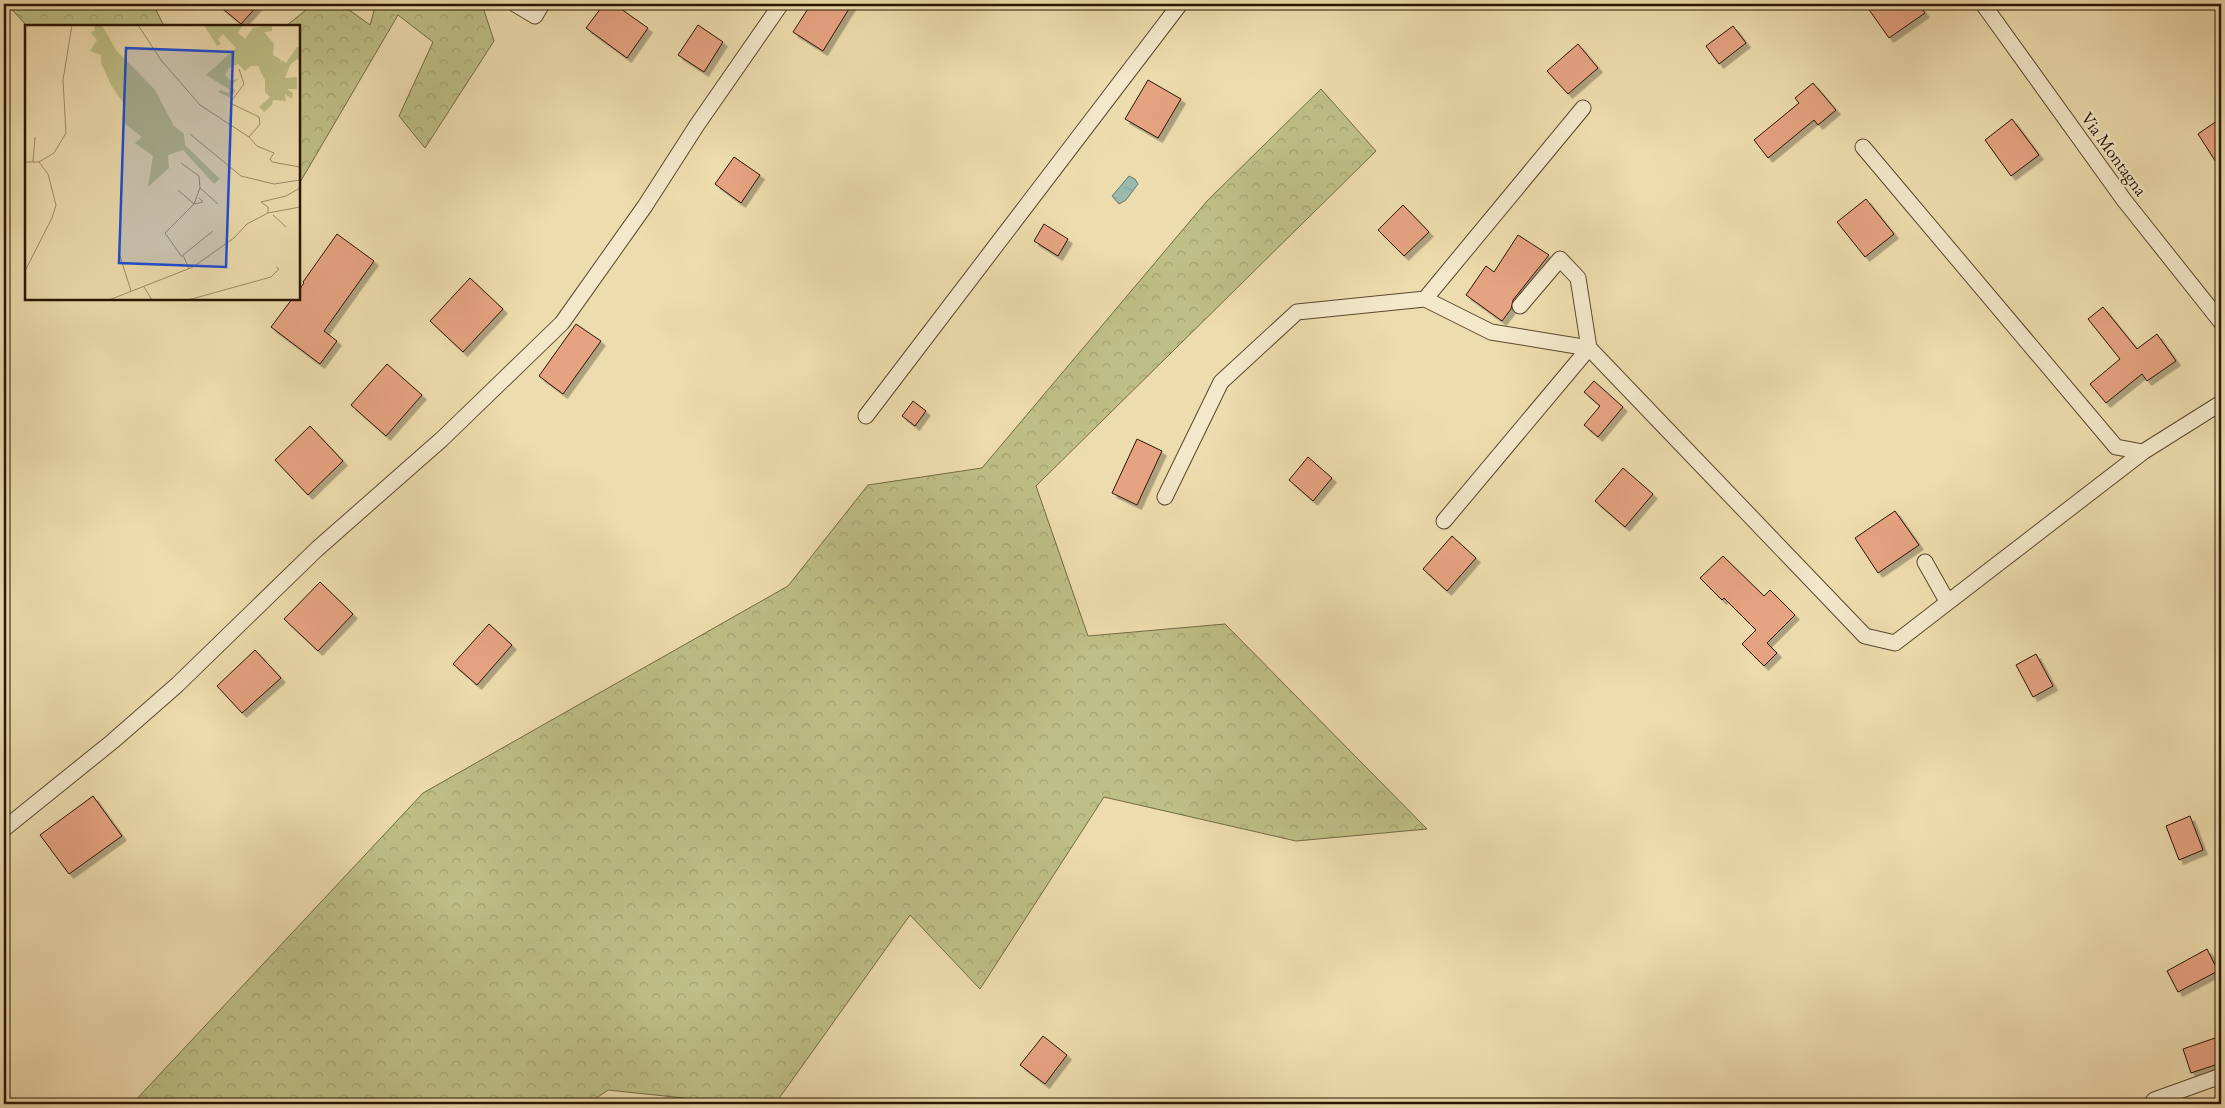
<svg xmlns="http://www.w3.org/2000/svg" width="2225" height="1108" viewBox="0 0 2225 1108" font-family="'EB Garamond',serif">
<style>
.forest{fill:url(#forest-crowns);stroke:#746a44}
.water{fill:url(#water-ripples);stroke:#6d786a}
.building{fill:#e6a382;stroke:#291502;filter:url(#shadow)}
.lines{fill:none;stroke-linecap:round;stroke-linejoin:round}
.street-casing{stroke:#5a472d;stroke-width:17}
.street{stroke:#f3e8ca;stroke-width:15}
.labels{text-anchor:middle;stroke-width:4.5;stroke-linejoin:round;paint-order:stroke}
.street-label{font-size:18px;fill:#291502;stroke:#f3e8ca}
.inset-road{fill:none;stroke:#9f8c69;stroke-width:1}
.view{fill:#1d4ed8;fill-opacity:0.15;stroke:#1d4ed8;stroke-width:2.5}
.inset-edge{fill:none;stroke:#291502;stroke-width:2.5}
</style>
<defs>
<pattern id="forest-crowns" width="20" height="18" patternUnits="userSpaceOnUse" patternTransform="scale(1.25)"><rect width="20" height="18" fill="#bebf86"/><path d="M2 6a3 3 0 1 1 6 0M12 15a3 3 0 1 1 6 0" fill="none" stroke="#a3a372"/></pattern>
<pattern id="water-ripples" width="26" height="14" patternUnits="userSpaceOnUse" patternTransform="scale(1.25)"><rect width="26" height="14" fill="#9abaaf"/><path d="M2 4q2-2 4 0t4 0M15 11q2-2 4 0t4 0" fill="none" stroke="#859f95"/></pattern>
<filter id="shadow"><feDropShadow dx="4.5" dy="4.5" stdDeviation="0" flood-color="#0004"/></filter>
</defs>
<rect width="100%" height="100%" fill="#eddcad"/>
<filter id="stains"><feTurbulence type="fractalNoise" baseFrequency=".004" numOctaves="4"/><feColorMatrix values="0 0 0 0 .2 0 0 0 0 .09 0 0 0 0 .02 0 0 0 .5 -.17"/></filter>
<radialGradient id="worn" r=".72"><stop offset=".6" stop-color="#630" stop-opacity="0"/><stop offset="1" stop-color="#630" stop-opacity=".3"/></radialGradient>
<path class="forest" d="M 7,4 L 153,4 L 164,26 L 27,26 Z
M 300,4 L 341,4 L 370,25 L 376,4 L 482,4 L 494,41 L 425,148 L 399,116 L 433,42 L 398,15 L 299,184 L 299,26 L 286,26 L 306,10 Z
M 1321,89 L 1376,151 L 1036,486 L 1088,636 L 1225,624 L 1427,829 L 1296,841 L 1104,797 L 980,989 L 910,915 L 775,1104 L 740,1104 L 608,1090 L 588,1104 L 132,1104 L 423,793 L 788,586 L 868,485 L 982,468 L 1207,201 Z"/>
<path class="water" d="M 1129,176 L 1135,179 L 1138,184 L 1126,200 L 1119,204 L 1112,196 Z"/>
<path class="building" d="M 217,4 L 259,4 L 241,24 Z
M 604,4 L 614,4 L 648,28 L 627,58 L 586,28 Z
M 811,4 L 852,4 L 823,51 L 793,32 Z
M 1865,4 L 1918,4 L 1925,13 L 1889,38 Z
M 698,25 L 723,42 L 704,72 L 678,55 Z
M 1733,26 L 1746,43 L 1719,64 L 1706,46 Z
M 1578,44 L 1598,68 L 1568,94 L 1547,71 Z
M 1148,80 L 1181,99 L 1158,138 L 1125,119 Z
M 1813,83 L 1836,110 L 1818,125 L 1814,120 L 1768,158 L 1754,140 L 1799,103 L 1795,98 Z
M 2221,118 L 2221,170 L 2198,134 Z
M 2012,119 L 2039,155 L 2011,176 L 1985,140 Z
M 734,157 L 760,175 L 741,203 L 715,184 Z
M 1866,199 L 1894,234 L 1865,257 L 1837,222 Z
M 1403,205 L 1429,232 L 1404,256 L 1378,230 Z
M 1044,224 L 1068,239 L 1058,256 L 1034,241 Z
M 337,234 L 374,261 L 324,331 L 337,341 L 320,364 L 271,327 L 292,299 L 299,299 L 299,290 L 304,283 L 303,282 Z
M 1518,235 L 1549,255 L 1513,300 L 1511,309 L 1502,321 L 1466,295 L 1486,266 L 1494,272 Z
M 470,278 L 503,309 L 463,352 L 430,321 Z
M 2103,307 L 2137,349 L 2157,334 L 2176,361 L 2147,381 L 2142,374 L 2106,403 L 2090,384 L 2120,359 L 2088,319 Z
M 576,324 L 601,341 L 563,394 L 539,376 Z
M 387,364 L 422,395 L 386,436 L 351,405 Z
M 1594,381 L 1623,407 L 1598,437 L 1584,425 L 1600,406 L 1584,392 Z
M 913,401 L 926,411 L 915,426 L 902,416 Z
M 310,426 L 343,461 L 308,495 L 275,460 Z
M 1137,439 L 1162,451 L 1137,505 L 1112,493 Z
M 1308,457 L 1332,478 L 1313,501 L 1289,480 Z
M 1623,468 L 1653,494 L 1625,527 L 1595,501 Z
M 1895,511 L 1919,545 L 1878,573 L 1855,538 Z
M 1452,536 L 1476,558 L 1447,591 L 1423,569 Z
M 1723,556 L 1764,596 L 1770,590 L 1795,615 L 1767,643 L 1777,653 L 1764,666 L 1742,644 L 1756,630 L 1724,598 L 1722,600 L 1700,578 Z
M 320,582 L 353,614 L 318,651 L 284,619 Z
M 489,624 L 512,645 L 477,685 L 453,664 Z
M 255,650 L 281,678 L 242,713 L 217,686 Z
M 2036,654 L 2053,686 L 2033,697 L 2016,665 Z
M 93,796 L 122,836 L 69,874 L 40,835 Z
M 2190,816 L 2203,850 L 2179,860 L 2166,826 Z
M 2207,949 L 2218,971 L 2178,992 L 2167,971 Z
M 1043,1036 L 1067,1055 L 1045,1084 L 1020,1065 Z
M 2221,1036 L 2221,1063 L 2191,1073 L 2183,1049 Z"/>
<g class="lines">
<g class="street-casing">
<path id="street" d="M 515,4 L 535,16 L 542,4
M 1983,4 L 2124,200 L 2221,322
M 1863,147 L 2116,447 L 2143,452 L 2221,403
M 1520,306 L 1560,259 L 1578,278 L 1589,348 L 1491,332 L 1425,299 L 1583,108
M 866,416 L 1180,4
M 1165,497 L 1221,382 L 1297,312 L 1425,299
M 1444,521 L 1589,348 L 1865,636 L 1895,643 L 2143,452
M 1925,562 L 1947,601
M 4,829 L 113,741 L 177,685 L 317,549 L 442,439 L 562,323 L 645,206 L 697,125 L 781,4
M 2154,1100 L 2221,1076"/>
</g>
<use href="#street" class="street"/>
</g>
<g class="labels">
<g class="street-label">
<text transform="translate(2114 154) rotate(54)" y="6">Via Montagna</text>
</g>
</g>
<g transform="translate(25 25)">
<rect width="275" height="275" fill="#eddcad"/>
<path d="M 69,0 L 77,0 L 91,25 L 130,65 L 149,101 L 159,109 L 160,120 L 195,154 L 189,159 L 158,125 L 143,130 L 144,143 L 123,162 L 128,131 L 110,118 L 117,112 L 99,98 L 101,82 L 86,60 L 76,38 L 76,30 L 65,26 L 72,15 L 65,7 L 70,6 ZM 179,0 L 218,0 L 213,8 L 220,14 L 228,3 L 247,0 L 247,6 L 239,7 L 249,19 L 248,30 L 255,34 L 256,38 L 257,35 L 261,38 L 272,22 L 275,23 L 275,36 L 272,34 L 265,40 L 260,53 L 272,52 L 272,64 L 262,64 L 268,68 L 267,74 L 260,69 L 261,76 L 248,75 L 247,80 L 239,87 L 234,82 L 245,72 L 240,67 L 240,55 L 233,41 L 226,41 L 220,46 L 213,39 L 204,43 L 200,50 L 206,56 L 214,53 L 205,62 L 211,65 L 206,73 L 193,67 L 196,65 L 203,68 L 205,65 L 181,50 L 211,23 L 198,9 L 193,14 L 196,19 L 192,21 Z" fill="#bebf86"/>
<path class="inset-road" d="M 113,0 L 136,35 L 175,80 L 224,112M 214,44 L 219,59 L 205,78 L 234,92 L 235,99 L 224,112 L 232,121 L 249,128 L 245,134 L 247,137 L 275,142M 165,109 L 216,151 L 249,159 L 275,155M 0,137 L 14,137 L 23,149 L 31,180 L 27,193 L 0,246M 8,137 L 10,112M 14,137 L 29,128 L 41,108 L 38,55 L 47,0M 156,138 L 174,151 L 175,163M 153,165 L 169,179 L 140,208 L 157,232M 174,173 L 178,177 L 169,179 L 175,163 L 193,179M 243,188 L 275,182M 248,190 L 261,202M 95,231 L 106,266M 164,244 L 158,230 L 188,206M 119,262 L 127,275M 84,275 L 168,242 L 209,213 L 222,199 L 243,188 L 243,182 L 236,177 L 261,171 L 275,163M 163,275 L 246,252 L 254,244 L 251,242"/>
<path class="view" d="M 101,23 L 208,27 L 201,242 L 94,238 Z"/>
<rect width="275" height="275" class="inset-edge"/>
</g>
<rect width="2225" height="1108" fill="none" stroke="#eddcad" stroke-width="20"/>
<rect x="5" y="5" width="2215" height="1098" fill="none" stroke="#291502" stroke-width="2.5"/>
<rect x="10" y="10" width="2205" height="1088" fill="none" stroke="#291502"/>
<rect width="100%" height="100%" filter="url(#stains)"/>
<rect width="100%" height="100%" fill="url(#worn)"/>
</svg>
